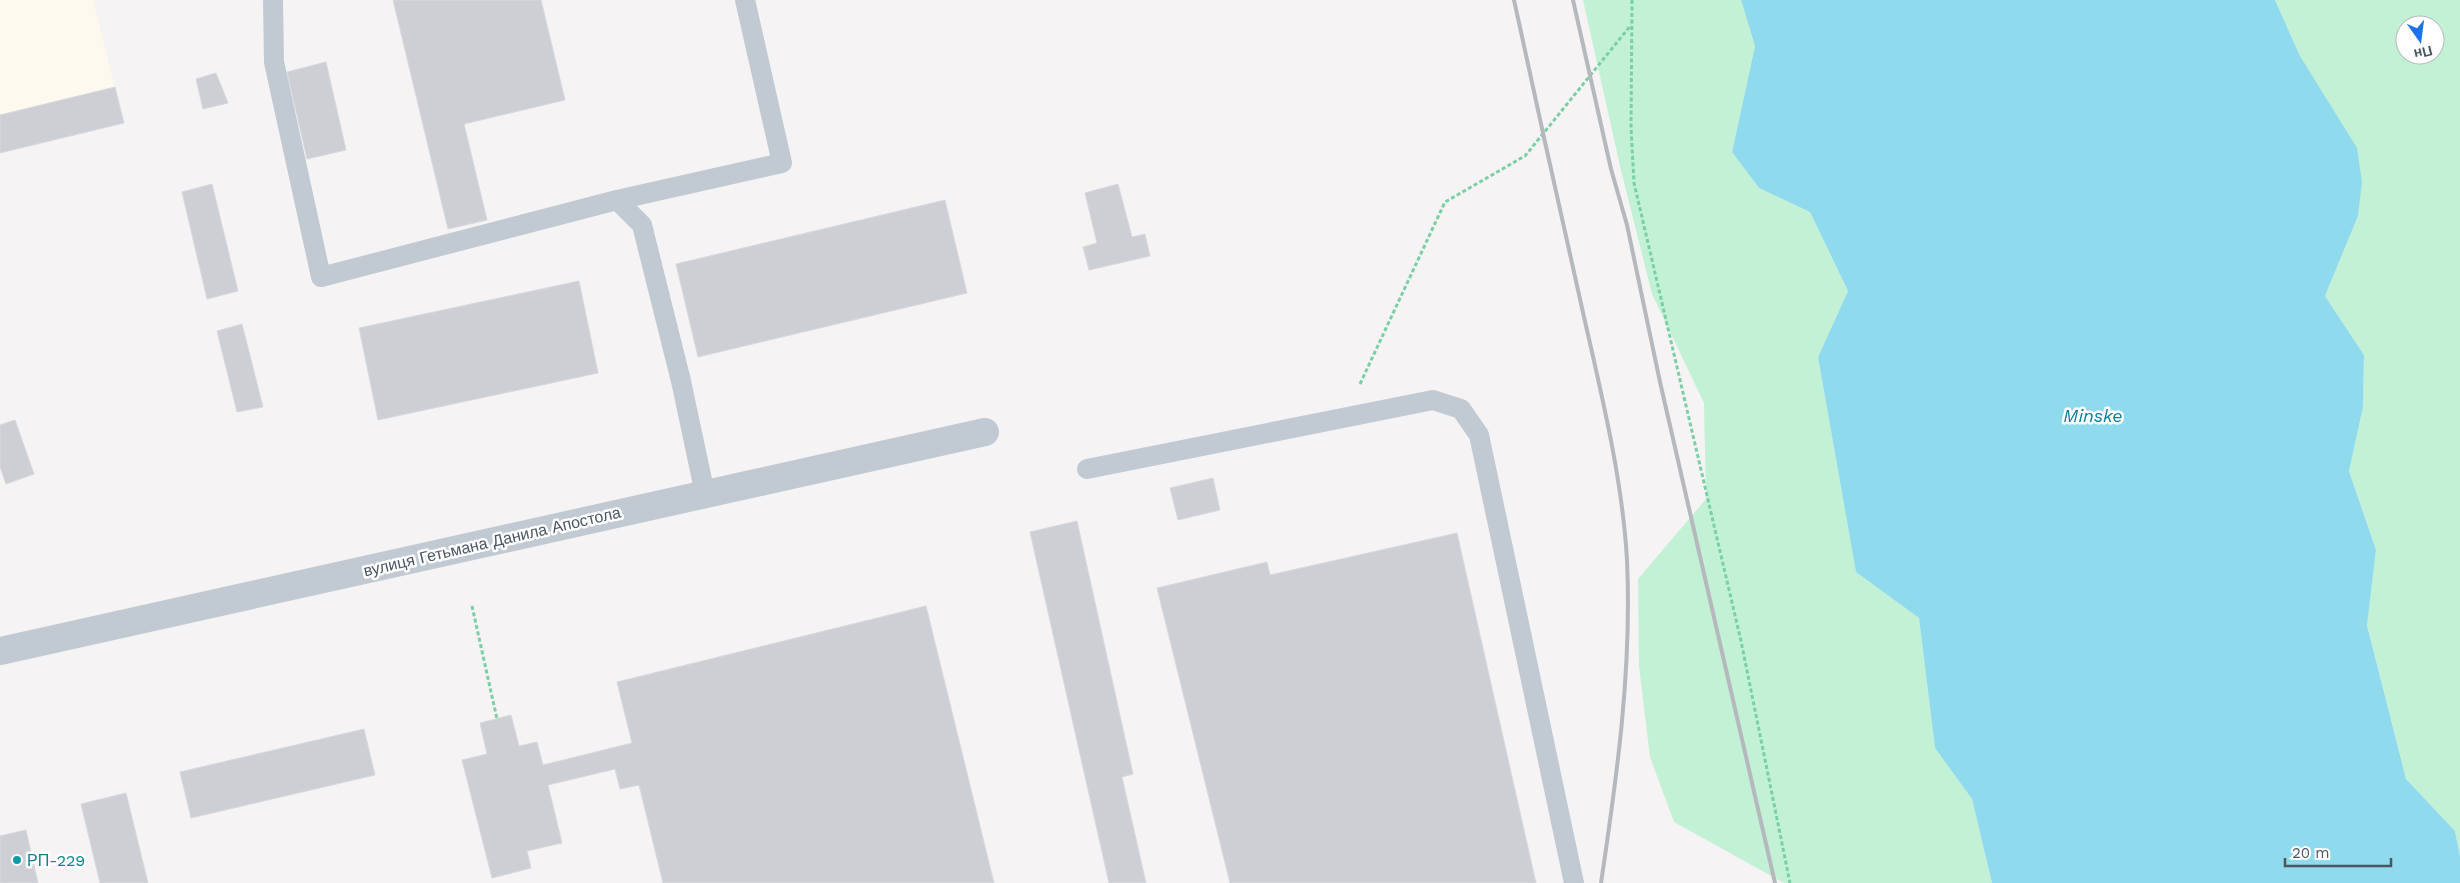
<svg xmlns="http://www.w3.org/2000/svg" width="2460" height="883" viewBox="0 0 2460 883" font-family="'Work Sans',sans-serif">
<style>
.commercial{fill:#fdf9ef}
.green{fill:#c3f1d5;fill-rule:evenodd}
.water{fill:#90daee}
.building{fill:#cdcfd5;stroke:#d7d9de}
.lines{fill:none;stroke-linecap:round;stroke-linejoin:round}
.path{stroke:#7ad0a6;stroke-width:3;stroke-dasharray:4 2.5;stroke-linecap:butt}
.service{stroke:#c1cad2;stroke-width:20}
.minor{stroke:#c1cad2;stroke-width:28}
.rail{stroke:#b5b8bd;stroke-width:4}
.culture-dot{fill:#0f9aa8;stroke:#fff;stroke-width:2}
.labels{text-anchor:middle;stroke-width:5;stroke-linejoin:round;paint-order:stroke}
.street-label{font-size:16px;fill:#4a5661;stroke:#fff}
.culture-label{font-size:16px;fill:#0d838f;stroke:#fff;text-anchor:start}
.water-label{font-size:18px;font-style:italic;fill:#0c7c9b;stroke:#fff}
</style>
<rect width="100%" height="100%" fill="#f5f3f3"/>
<path class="commercial" d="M 0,0 L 93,0 L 124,123 L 0,152 Z"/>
<path class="green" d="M 1583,0 L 1741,0 L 1755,46 L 1732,152 L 1759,188 L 1810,212 L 1848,291 L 1818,357 L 1856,571 L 1919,618 L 1935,748 L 1972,799 L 1992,883 L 1784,883 L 1674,822 L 1650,757 L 1639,666 L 1638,579 L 1706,499 L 1704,403 L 1652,294 L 1620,166 Z
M 2275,0 L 2460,0 L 2460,856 L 2455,831 L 2406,779 L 2367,624 L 2376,550 L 2349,471 L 2363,407 L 2364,355 L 2325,296 L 2358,216 L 2300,56 ZM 2405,25 L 2435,25 L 2435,55 L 2405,55 Z"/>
<path class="water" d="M 1741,0 L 2275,0 L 2300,56 L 2357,148 L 2362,182 L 2358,216 L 2325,296 L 2364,355 L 2363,407 L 2349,471 L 2376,550 L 2367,625 L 2406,779 L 2455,831 L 2460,856 L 2460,883 L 1992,883 L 1972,799 L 1935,748 L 1919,618 L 1856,572 L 1818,357 L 1848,291 L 1810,212 L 1759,188 L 1732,152 L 1755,46 Z"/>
<path class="building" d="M 393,0 L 541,0 L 565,100 L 464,124 L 487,220 L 448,229 Z
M 326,62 L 346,150 L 307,159 L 287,72 Z
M 216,73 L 228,103 L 203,109 L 196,79 Z
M 115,87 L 124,123 L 0,153 L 0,115 Z
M 212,184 L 238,291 L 207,299 L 182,192 Z
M 1118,184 L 1132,237 L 1145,234 L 1150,256 L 1089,270 L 1083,247 L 1097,243 L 1085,193 Z
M 945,200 L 967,293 L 698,357 L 676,264 Z
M 579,281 L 598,373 L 378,420 L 359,328 Z
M 242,324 L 263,407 L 237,412 L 217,331 Z
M 15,420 L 34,474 L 6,484 L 0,467 L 0,425 Z
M 1213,478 L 1220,510 L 1178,520 L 1170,488 Z
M 1077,521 L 1133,774 L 1122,777 L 1146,883 L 1109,883 L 1030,532 Z
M 1457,533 L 1536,883 L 1230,883 L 1157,588 L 1267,562 L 1270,575 Z
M 926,606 L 994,883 L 663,883 L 639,785 L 620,789 L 615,769 L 548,785 L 562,843 L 527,851 L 531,868 L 492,878 L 462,760 L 487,754 L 480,723 L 511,715 L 519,746 L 537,742 L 543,765 L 632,743 L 617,682 Z
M 364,729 L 375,775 L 191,818 L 180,772 Z
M 126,793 L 148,883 L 100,883 L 81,804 Z
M 26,830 L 38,883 L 0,883 L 0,836 Z"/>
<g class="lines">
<path class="path" d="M 1632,0 L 1631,127 L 1634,183 L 1741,641 L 1790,883
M 1360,384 L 1445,202 L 1525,156 L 1631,25
M 472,606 L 497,719"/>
<path class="service" d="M 273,0 L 274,62 L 321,277 L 617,200 L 642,225 L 681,381 L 705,494
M 617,200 L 782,163 L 745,0
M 1087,469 L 1433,400 L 1461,409 L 1479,435 L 1574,883"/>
<path class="minor" d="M 0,651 L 985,432"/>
<path class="rail" d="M 1514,0 C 1536,100 1557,199 1580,299 C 1599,385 1622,473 1627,560 C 1632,669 1617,776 1601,883
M 1573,0 L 1611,169 L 1627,225 L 1660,382 L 1775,883"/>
</g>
<circle class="culture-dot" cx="17" cy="860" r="5"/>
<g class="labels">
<g class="street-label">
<text transform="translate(492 541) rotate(-13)" y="6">вулиця Гетьмана Данила Апостола</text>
</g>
<g class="culture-label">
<text x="27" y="866">РП-229</text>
</g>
<g class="water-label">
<text x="2093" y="422">Minske</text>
</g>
</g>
<g transform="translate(2420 40) rotate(166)"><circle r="24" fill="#ffffff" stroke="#b7bbc0"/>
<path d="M0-4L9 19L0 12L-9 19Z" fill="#1a73e8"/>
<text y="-8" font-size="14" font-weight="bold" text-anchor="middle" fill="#4a5661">Пн</text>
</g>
<path d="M2285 858v8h106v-8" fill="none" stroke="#4a5661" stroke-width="2.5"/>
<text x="2292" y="858" font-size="15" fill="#4a5661" stroke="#ffffff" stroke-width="4" paint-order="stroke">20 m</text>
</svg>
